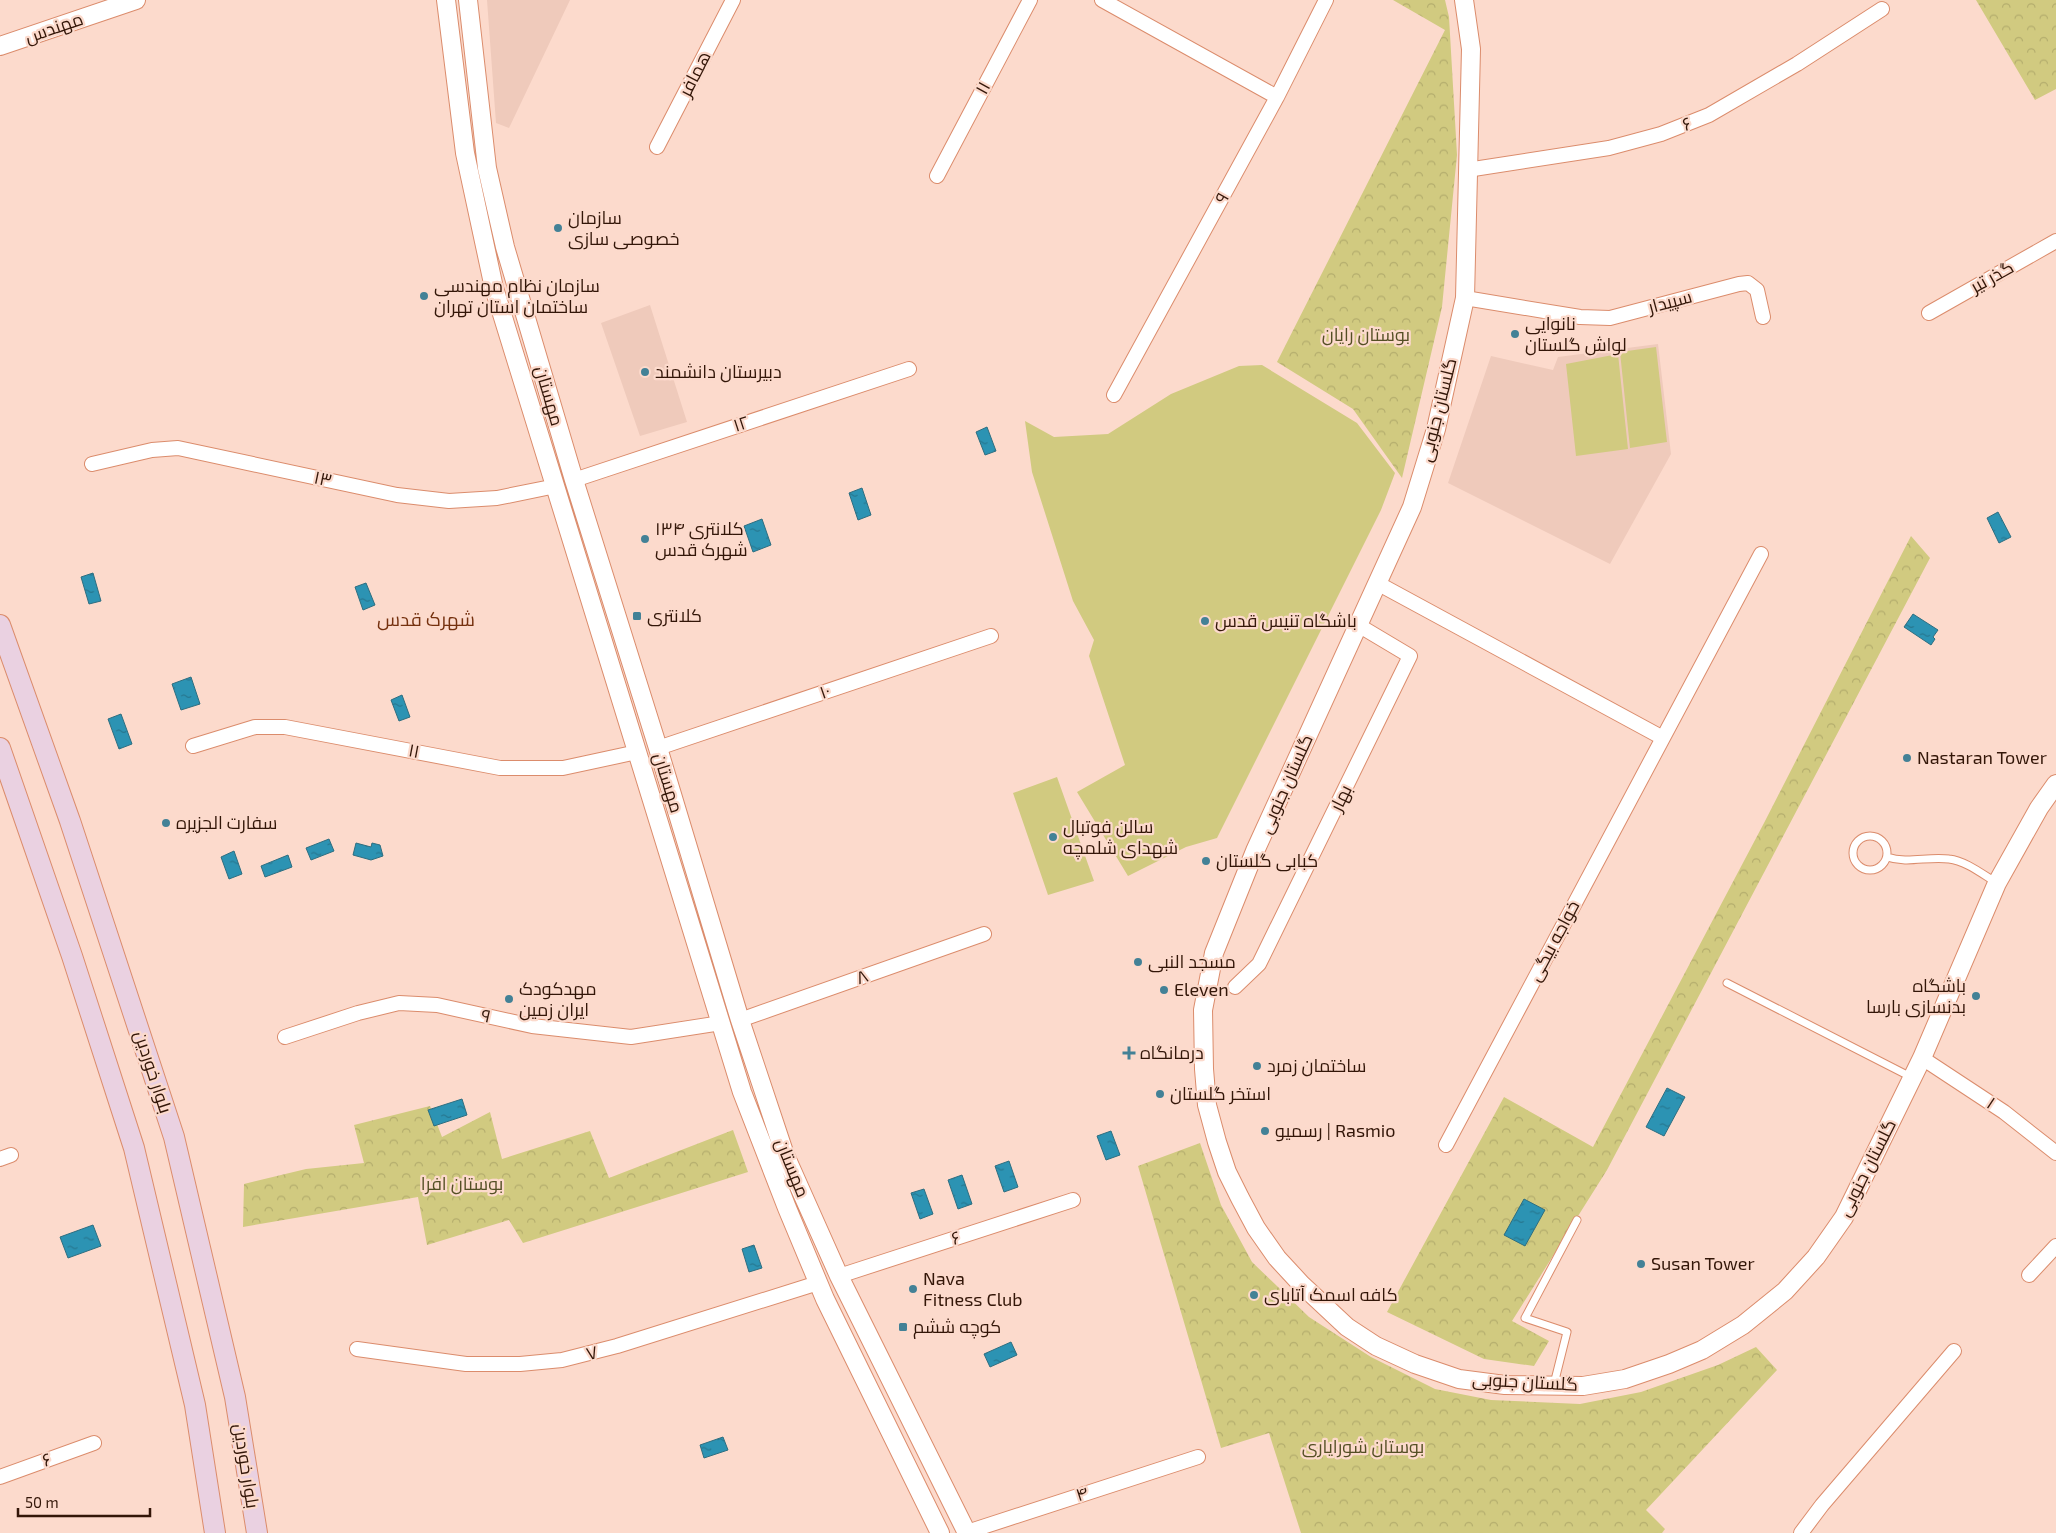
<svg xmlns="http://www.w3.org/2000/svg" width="2056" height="1533" viewBox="0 0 2056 1533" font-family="'Exo 2',Cairo,sans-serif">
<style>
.built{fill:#efcabb}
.green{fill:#d1ca80}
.forest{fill:url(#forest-crowns)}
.water{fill:url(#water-ripples);stroke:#2e6e80}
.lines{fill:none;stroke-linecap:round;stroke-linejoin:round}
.service-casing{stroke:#db8c6c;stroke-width:9}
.minor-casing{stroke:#db8c6c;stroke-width:16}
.tertiary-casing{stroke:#db8c6c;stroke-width:20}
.secondary-casing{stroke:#db8c6c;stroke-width:22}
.service{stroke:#fff;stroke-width:7}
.minor{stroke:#fff;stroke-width:14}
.tertiary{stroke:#fff;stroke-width:18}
.secondary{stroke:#ead1e1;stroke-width:20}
.poi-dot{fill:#438196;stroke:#fcdacc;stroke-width:2}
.labels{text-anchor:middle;stroke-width:4.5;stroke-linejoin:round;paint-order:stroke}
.street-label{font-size:18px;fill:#331608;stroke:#fcdacc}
.poi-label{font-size:18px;fill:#331608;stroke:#fcdacc;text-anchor:start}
.park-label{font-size:18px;fill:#544f24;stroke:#fcdacc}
.neighbourhood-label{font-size:19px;fill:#75310f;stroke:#fcdacc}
</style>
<defs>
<pattern id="forest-crowns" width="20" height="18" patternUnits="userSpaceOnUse" patternTransform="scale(1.25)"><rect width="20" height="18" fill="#d1ca80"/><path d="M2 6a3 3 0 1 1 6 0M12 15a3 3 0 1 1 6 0" fill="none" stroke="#b4ad6d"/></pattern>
<pattern id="water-ripples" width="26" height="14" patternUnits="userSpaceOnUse" patternTransform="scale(1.25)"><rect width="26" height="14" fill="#2c93b3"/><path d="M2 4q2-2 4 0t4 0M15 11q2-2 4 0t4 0" fill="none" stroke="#267790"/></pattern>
</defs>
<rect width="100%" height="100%" fill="#fcdacc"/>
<path class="built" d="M 487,0 L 570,0 L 509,128 L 496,123 Z
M 650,305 L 687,422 L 640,436 L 601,323 Z
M 1658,344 L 1671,454 L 1610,564 L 1448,483 L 1491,356 L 1553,370 L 1558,357 Z"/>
<path class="green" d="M 1656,347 L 1667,442 L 1630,448 L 1620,352 Z
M 1618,354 L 1628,449 L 1576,456 L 1566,364 Z
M 1262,365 L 1357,423 L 1395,473 L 1381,510 L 1217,838 L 1186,847 L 1128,876 L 1077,792 L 1125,765 L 1089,656 L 1094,640 L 1073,601 L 1032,472 L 1025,421 L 1054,437 L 1108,434 L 1171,394 L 1239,366 Z
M 1057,777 L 1094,881 L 1048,895 L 1013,793 Z"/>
<path class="forest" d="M 1393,0 L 1445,0 L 1449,17 L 1457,155 L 1442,307 L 1402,478 L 1353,409 L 1277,362 L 1445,30 Z
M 1976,0 L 2056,0 L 2056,89 L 2035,100 Z
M 1911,536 L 1930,558 L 1607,1170 L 1512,1321 L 1549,1341 L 1534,1366 L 1484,1359 L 1387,1312 L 1504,1097 L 1593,1147 L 1764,823 Z
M 430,1106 L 442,1137 L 490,1112 L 502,1159 L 590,1131 L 609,1178 L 733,1130 L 748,1172 L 523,1243 L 509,1220 L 427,1245 L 418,1197 L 243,1227 L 244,1184 L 306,1169 L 364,1163 L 354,1125 Z
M 1200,1143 L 1221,1205 L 1252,1262 L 1309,1317 L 1371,1357 L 1435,1389 L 1491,1400 L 1580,1404 L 1641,1392 L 1718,1365 L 1756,1347 L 1777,1370 L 1646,1510 L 1665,1529 L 1662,1533 L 1301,1533 L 1269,1433 L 1221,1448 L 1138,1166 Z"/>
<path class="water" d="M 987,427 L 996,451 L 985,455 L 976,432 Z
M 862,488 L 871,515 L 858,520 L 849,493 Z
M 1998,512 L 2011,537 L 1999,543 L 1987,518 Z
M 762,519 L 771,545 L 753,552 L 744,526 Z
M 93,573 L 101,601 L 89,604 L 81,577 Z
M 366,583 L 375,605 L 363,610 L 355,587 Z
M 1913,614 L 1938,630 L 1933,637 L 1935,639 L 1931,645 L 1904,627 Z
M 191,677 L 200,704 L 181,710 L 172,684 Z
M 402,695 L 410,717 L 399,721 L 391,700 Z
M 121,714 L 132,744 L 119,749 L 108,719 Z
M 329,839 L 334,851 L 311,860 L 306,848 Z
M 356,843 L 371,847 L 372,843 L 380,845 L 383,856 L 371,860 L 353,855 Z
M 234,851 L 242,874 L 229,879 L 221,857 Z
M 288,855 L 292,867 L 265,877 L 261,866 Z
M 1667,1088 L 1685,1097 L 1664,1136 L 1646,1127 Z
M 462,1099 L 467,1115 L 434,1126 L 428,1110 Z
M 1111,1131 L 1120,1155 L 1106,1160 L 1097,1136 Z
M 1009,1161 L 1018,1187 L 1004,1192 L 995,1166 Z
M 962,1175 L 972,1204 L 958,1209 L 948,1180 Z
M 924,1189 L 933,1214 L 920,1219 L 911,1193 Z
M 1524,1199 L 1545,1210 L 1525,1246 L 1504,1235 Z
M 93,1225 L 101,1246 L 68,1258 L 60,1237 Z
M 754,1245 L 762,1268 L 749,1272 L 742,1249 Z
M 1011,1342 L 1017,1355 L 990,1367 L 984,1354 Z
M 723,1437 L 728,1450 L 704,1458 L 700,1445 Z"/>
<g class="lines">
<g class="service-casing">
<path id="service" d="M1853 853a17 17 0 1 1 34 0a17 17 0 1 1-34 0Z
M 1887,857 C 1908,864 1928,856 1949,859 C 1966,861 1982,874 1997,883
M 1727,983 L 1911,1077
M 1554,1384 L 1567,1332 L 1525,1318 L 1577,1220"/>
</g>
<g class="minor-casing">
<path id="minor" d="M 1102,0 L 1277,97
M 657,147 L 733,0
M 1467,170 L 1609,148 L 1661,134 L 1709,115 L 1797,64 L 1882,9
M 937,176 L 1030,0
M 1465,298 L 1580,317 L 1610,318 L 1739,284 L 1748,283 L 1757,290 L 1763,317
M 1929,313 L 2056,241
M 1114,395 L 1277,97 L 1326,0
M 92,464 L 152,450 L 178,448 L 397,495 L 449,501 L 497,498 L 556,486
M 574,480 L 909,369
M 1377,583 L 1663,738
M 193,746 L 255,727 L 285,727 L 500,768 L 563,768 L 637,752
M 658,748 L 991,636
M 1235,987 L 1259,964 L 1410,656 L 1358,625
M 740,1020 L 984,934
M 285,1037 L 358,1013 L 399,1003 L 437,1005 L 532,1026 L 631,1037 L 721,1023
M 1922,1058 L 2004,1112 L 2056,1153
M 1446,1145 L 1761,554
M 0,1159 L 11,1155
M 2029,1275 L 2056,1246
M 839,1276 L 1073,1200
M 357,1349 L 466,1364 L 520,1364 L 562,1360 L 617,1346 L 818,1283
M 0,1477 L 94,1443
M 967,1532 L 1198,1457
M 1801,1533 L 1822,1505 L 1954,1351"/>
</g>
<g class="tertiary-casing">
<path id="tertiary" d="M 446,0 L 465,153 L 494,288 L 742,1092 L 787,1208 L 825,1299 L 940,1533
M 468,0 L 487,168 L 505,247 L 574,480 L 658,748 L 740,1020 L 785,1155 L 839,1276 L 967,1533
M 1464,0 L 1471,49 L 1465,298 L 1436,429 L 1412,507 L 1255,851 L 1214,953 L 1203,1010 L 1204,1069 L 1207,1105 L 1217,1142 L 1227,1172 L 1240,1198 L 1256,1228 L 1277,1258 L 1301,1284 L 1347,1327 L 1376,1346 L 1415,1364 L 1459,1379 L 1505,1385 L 1583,1386 L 1625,1379 L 1669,1364 L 1702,1350 L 1743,1325 L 1785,1291 L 1816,1257 L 1844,1217 L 1922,1058 L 1997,883 L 2039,808 L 2056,784
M 0,46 L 136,0"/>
</g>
<g class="secondary-casing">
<path id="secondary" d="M 0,625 L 70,821 L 174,1137 L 235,1397 L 257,1533
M 0,748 L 72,956 L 134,1148 L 195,1405 L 215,1533"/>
</g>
<use href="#service" class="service"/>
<use href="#minor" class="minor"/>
<use href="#tertiary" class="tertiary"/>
<use href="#secondary" class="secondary"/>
</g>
<g class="poi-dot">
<circle cx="558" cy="228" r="5"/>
<circle cx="424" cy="296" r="5"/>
<circle cx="1515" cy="334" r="5"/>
<circle cx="645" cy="372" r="5"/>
<circle cx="645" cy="539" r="5"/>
<rect x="632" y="611" width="10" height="10" rx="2.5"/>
<circle cx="1205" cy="621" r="5"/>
<circle cx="1907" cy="758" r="5"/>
<circle cx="166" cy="823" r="5"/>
<circle cx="1053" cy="837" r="5"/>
<circle cx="1206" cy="861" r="5"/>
<circle cx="1138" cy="962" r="5"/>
<circle cx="1164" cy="990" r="5"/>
<circle cx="1976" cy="996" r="5"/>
<circle cx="509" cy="999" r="5"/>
<path d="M1126.5 1045.5h5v5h5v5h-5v5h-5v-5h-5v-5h5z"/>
<circle cx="1257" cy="1066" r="5"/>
<circle cx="1160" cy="1094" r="5"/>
<circle cx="1265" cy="1131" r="5"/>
<circle cx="1641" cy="1264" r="5"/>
<circle cx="913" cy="1289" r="5"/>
<circle cx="1254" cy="1295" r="5"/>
<rect x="898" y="1322" width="10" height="10" rx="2.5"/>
</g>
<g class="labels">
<g class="street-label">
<text transform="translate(54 28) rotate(-19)" y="6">مهندس</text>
<text transform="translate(695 74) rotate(-63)" y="6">همافر</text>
<text transform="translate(983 88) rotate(-62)" y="6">۱۱</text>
<text transform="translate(1687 124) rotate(-23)" y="6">۶</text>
<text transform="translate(1222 198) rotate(-61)" y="6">۹</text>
<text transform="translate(1992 277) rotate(-29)" y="6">گذر تیر</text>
<text transform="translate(1670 302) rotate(-15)" y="6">سپیدار</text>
<text transform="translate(549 396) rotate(74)" y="6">مهستان</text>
<text transform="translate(1438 410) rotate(-76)" y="6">گلستان جنوبی</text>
<text transform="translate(741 424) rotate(-18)" y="6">۱۲</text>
<text transform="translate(323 479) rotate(12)" y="6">۱۳</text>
<text transform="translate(825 692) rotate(-19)" y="6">۱۰</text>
<text transform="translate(414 751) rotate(11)" y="6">۱۱</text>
<text transform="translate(668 783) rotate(73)" y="6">مهستان</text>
<text transform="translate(1286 784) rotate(-66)" y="6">گلستان جنوبی</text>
<text transform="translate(1341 798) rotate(-64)" y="6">بهار</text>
<text transform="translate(1554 941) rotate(-62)" y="6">خواجه بیگی</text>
<text transform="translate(862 977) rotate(-19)" y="6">۸</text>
<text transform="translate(486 1016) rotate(13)" y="6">۹</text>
<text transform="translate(153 1072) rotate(72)" y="6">بلوار خوردین</text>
<text transform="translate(1991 1103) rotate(34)" y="6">۱</text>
<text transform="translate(792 1168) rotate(68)" y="6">مهستان</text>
<text transform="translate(1867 1168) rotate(-63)" y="6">گلستان جنوبی</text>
<text transform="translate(956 1238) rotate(-18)" y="6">۶</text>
<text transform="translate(592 1353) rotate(-14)" y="6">۷</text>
<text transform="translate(1525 1382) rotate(3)" y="6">گلستان جنوبی</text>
<text transform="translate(47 1460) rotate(-20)" y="6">۶</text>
<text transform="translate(246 1466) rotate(81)" y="6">بلوار خوردین</text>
<text transform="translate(1082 1494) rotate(-18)" y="6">۴</text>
</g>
<g class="poi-label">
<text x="568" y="224">سازمان<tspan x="568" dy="21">خصوصی سازی</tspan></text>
<text x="434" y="292">سازمان نظام مهندسی<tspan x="434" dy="21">ساختمان استان تهران</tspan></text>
<text x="1525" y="330">نانوایی<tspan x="1525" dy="21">لواش گلستان</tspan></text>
<text x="655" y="378">دبیرستان دانشمند</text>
<text x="655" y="535">کلانتری ۱۳۴<tspan x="655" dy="21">شهرک قدس</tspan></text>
<text x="647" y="622">کلانتری</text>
<text x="1215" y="627">باشگاه تنیس قدس</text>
<text x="1917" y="764">Nastaran Tower</text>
<text x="176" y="829">سفارت الجزیره</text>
<text x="1063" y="833">سالن فوتبال<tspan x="1063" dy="21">شهدای شلمچه</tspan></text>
<text x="1216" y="867">کبابی گلستان</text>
<text x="1148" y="968">مسجد النبی</text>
<text x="1966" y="992" text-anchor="end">باشگاه<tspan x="1966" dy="21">بدنسازی بارسا</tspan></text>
<text x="519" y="995">مهدکودک<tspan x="519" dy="21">ایران زمین</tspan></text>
<text x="1174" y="996">Eleven</text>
<text x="1140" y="1059">درمانگاه</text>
<text x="1267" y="1072">ساختمان زمرد</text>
<text x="1170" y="1100">استخر گلستان</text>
<text x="1275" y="1137">رسمیو | Rasmio</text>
<text x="1651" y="1270">Susan Tower</text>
<text x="923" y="1285">Nava<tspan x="923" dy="21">Fitness Club</tspan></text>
<text x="1264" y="1301">کافه اسمک آتابای</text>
<text x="913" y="1333">کوچه ششم</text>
</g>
<g class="park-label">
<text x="1366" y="341">بوستان رایان</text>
<text x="462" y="1190">بوستان افرا</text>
<text x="1363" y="1453">بوستان شورایاری</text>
</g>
<g class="neighbourhood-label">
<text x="426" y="626">شهرک قدس</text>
</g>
</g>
<path d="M18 1508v8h132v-8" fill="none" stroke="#331608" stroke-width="2.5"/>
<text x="25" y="1508" font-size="15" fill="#331608" stroke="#fcdacc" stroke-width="4" paint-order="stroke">50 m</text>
</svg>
